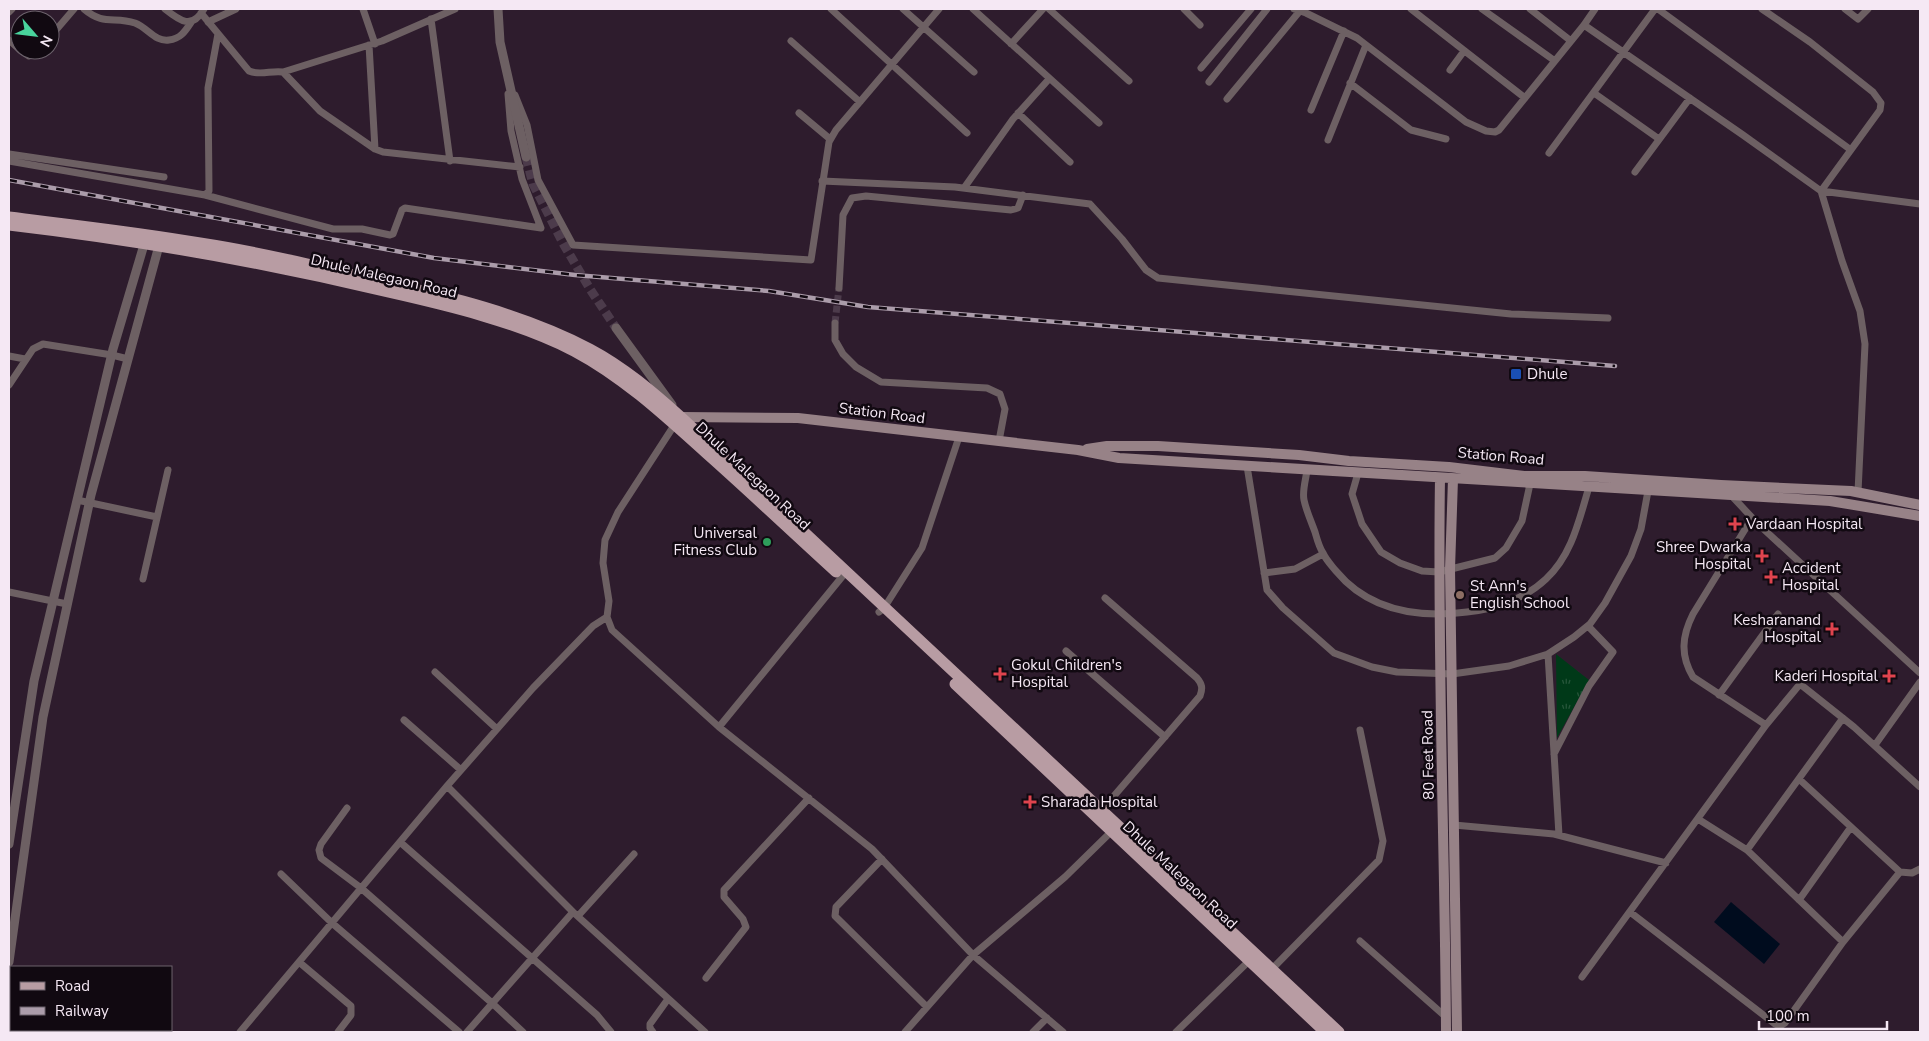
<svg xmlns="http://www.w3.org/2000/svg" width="1929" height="1041" viewBox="0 0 1929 1041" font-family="'Nunito Sans',sans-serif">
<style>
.park{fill:url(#park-tufts)}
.water{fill:#000c1e}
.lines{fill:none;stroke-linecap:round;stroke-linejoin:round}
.minor-tunnel{stroke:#4c3b4b;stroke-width:7;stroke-dasharray:7 3.5;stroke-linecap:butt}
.tertiary-tunnel{stroke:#4c3b4b;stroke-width:9;stroke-dasharray:9 4.5;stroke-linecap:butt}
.minor{stroke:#6d6063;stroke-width:7}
.tertiary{stroke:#6d6063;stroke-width:9}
.secondary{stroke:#978287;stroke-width:10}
.primary{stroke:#b89ca3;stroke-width:11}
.rail-casing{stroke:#ab9caa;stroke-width:4.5}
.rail{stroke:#110911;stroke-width:2.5;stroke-dasharray:8;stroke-linecap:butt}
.transit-dot{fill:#1a4fb4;stroke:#110911;stroke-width:2}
.health-dot{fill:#e0444e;stroke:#110911;stroke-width:2}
.leisure-dot{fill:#2e9e5b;stroke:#110911;stroke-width:2}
.education-dot{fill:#8d6e63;stroke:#110911;stroke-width:2}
.labels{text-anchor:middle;stroke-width:5;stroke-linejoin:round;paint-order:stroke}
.street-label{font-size:15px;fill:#f5e8f4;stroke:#110911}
.poi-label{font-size:15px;fill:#f5e8f4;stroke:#110911;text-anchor:start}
</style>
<defs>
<pattern id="park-tufts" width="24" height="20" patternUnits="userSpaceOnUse" patternTransform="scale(1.25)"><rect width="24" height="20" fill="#003918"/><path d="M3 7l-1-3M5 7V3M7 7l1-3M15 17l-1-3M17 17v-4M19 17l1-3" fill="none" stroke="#26563a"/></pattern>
</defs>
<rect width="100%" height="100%" fill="#2e1c2d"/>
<path class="park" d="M 1556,654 L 1589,680 L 1557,738 Z"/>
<path class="water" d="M 1731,902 L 1780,944 L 1764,964 L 1714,922 Z"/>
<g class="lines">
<path class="minor-tunnel" d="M 835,323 L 839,288"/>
<path class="tertiary-tunnel" d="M 526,157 L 533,184 L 564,245 L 590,289 L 616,328"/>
<path class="minor" d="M 84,9 C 104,26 114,16 135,23 C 148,28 155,42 169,40 C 181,39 186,30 192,21
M 165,9 C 180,21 192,30 204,9
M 363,9 L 375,44
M 831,9 L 967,133
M 903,9 L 974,72
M 973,9 L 1099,123
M 1049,9 L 1129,81
M 1184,9 L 1200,25
M 1294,9 L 1306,13 L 1357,38 L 1466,122 L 1486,131 L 1495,132 L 1499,130 L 1584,25 L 1595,9
M 1411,9 L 1525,98
M 1482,9 L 1555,61
M 1530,9 L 1571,41
M 1658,9 L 1851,150
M 1762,9 L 1810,42 L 1873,92 L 1881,103 L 1880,110 L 1821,191 L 1920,204
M 1845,9 L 1858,19 L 1868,9
M 9,12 L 12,9
M 201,13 L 249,71 C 260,76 272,70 283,72 L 320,111 L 375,149 L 383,152 L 520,167
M 431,19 L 450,161
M 208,22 L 236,9
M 1584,25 L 1743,135 L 1821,191 L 1842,261 L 1860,311 L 1865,344 L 1858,492
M 50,37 L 74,9
M 9,40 L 20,50
M 791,41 L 860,102
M 1011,44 L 1043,9
M 369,45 L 375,149
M 20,50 L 29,56 L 35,54 L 39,50
M 1201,68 L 1251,9
M 1450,70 L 1464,51
M 283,72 L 382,41 L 455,9
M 1209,82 L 1267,9
M 1350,83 L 1411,130 L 1446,139
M 1594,93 L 1659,139
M 515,95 L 527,125 L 538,180 L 573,245 L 811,260 L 829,142 L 836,130 L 939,9
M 1227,99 L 1299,12
M 1311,110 L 1344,31
M 799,113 L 830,139
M 1018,113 L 1070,162
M 1328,140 L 1366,45
M 1549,153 L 1655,9
M 9,154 L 164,177
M 9,161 L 205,195 L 209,191 L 208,88 L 218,34
M 1635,172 L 1690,98
M 822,181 L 955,187 L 1090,204 L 1122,239 L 1146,270 L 1158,278 L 1511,314 L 1608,318
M 964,188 L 1013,119 L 1049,79
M 205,195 L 333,229 L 362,229 L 390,235 L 393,234 L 402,210 L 405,208 L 541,228 L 522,179 L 511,131 L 508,94
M 839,288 L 843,215 L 852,198 L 866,196 L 1011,210 L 1018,208 L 1023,195
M 835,323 L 835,340 L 843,354 L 856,367 L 881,382 L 987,388 L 1000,394 L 1005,409 L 999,441
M 9,356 L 25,359
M 9,385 L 33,349 L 43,344 L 112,355 L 128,359
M 675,424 L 618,512 L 605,540 L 603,563 L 609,601 L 607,617 L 612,630 L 719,727 L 872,849 L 973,955 L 1063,1032
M 1247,466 L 1267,590 L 1283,608 L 1334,653 L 1372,667 L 1397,672 L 1452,674 L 1509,666 L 1548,654 L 1574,637 L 1590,624 L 1605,603 L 1631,556 L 1641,529 L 1648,491
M 1307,470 C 1306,479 1302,491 1304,500 C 1306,510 1311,521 1315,532 C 1317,539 1319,547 1323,553 C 1326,560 1332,566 1336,571 C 1369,611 1419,618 1467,612 C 1495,609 1525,599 1546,579 C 1572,555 1579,520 1589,487
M 1358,473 L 1352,494 L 1362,524 L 1381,552 L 1400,563 L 1422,571 L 1439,572 L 1495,558 L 1506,548 L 1522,521 L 1530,484
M 1730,494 L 1757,523 L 1920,673
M 77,500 L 157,517
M 1752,518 L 1693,614 C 1682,636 1680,655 1693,677 L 1766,725
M 1264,573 L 1295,569 L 1323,554
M 143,579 L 168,470
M 9,592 L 67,604
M 879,612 L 884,608 L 922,548 L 959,437
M 1066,651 L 1165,737
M 1548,654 L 1559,835
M 435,672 L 497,729
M 1719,695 L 1778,614
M 404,720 L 461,770
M 719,727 L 846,572
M 1875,745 L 1920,682
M 1554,754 L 1589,686 L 1613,652 L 1588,626
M 1799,779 L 1900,872 L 1912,873 L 1920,869
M 447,786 L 573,912
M 347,808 L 321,844 L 319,850 L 321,858 L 361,888 L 492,1003 L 523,1032
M 1101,811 L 1200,696 C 1203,688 1202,684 1197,678 L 1105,598
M 1698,819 L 1747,850 L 1843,942
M 1454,825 L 1554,834 L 1666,863
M 400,842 L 597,1015 L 611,1032
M 1747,850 L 1843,718
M 882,859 L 836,907 L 835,916 L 927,1007
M 281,874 L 332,923 L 459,1032
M 1799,900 L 1851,827
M 1630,912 L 1775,1024 L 1780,1026 L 1785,1023 L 1843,942 L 1900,872
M 578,916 L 634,854
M 1360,941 L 1446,1017
M 299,962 L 351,1006 L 351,1015 L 338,1032
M 1271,970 L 1379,860 L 1383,841 L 1360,730
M 1582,977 L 1766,725 L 1800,684 L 1854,727 L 1920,787
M 706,978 L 746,927 L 743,919 L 724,897 L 724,890 L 809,798
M 240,1032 L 447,786 L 533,688 L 593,626 L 607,617
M 467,1032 L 573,912 L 705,1032
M 653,1032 L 650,1028 L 650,1024 L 668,999
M 905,1032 L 973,955 L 1065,877 L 1114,829
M 1033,1032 L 1047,1018
M 1176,1032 L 1251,959"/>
<path class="tertiary" d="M 498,9 L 500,42 L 526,157
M 616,328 L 672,405
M 9,844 L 34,681 L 113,349 L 146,238
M 9,962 L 43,717 L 91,495 L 160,242"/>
<path class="secondary" d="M 681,417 L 798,418 L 1078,450 L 1119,458 L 1830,501 L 1920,516
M 1087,449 L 1107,446 L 1158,446 L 1299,455 L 1349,461 L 1449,467 L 1524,476 L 1585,476 L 1721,485 L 1851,491 L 1920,505
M 1440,478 C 1437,663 1445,848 1446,1032
M 1453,479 L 1450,569 L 1457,1032"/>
<path class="primary" d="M 9,217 C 73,225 137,232 200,243 C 259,252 317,266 374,280 C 448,296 523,314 590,349 C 624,367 653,392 681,417 L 1339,1032
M 9,225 C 137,240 263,262 388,292 C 450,306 517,322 574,351 C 623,377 665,416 706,453 C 750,492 792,532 836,572
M 955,684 L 1325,1032"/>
<g class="rail-casing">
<path id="rail" d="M 9,180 L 434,258 L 575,275 L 769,291 L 868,307 L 1615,366"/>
</g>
<use href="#rail" class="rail"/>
</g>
<rect class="transit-dot" x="1510" y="368" width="12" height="12" rx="2.5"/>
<g class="health-dot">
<path d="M1732.5 516.5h5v5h5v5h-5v5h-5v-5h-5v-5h5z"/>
<path d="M1759.5 548.5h5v5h5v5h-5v5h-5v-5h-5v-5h5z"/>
<path d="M1768.5 569.5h5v5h5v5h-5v5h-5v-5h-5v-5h5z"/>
<path d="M1829.5 621.5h5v5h5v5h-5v5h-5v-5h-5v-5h5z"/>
<path d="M997.5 666.5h5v5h5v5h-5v5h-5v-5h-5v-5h5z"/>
<path d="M1886.5 668.5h5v5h5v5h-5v5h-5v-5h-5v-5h5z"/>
<path d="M1027.5 794.5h5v5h5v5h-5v5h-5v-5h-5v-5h5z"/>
</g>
<circle class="leisure-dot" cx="767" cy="542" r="5"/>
<circle class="education-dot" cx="1460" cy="595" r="5"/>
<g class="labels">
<g class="street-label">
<text transform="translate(384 276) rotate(13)" y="5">Dhule Malegaon Road</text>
<text transform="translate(882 413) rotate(7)" y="5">Station Road</text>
<text transform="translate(1501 456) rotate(5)" y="5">Station Road</text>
<text transform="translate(753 476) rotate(43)" y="5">Dhule Malegaon Road</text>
<text transform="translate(1428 755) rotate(-91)" y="5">80 Feet Road</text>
<text transform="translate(1180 875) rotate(43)" y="5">Dhule Malegaon Road</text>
</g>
<g class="poi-label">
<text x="1527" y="379">Dhule</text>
<text x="1746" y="529">Vardaan Hospital</text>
<text x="757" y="538" text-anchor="end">Universal<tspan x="757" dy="17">Fitness Club</tspan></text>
<text x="1751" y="552" text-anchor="end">Shree Dwarka<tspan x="1751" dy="17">Hospital</tspan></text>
<text x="1782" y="573">Accident<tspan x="1782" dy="17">Hospital</tspan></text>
<text x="1470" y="591">St Ann's<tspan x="1470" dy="17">English School</tspan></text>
<text x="1821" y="625" text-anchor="end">Kesharanand<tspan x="1821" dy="17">Hospital</tspan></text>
<text x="1011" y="670">Gokul Children's<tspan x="1011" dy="17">Hospital</tspan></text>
<text x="1878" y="681" text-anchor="end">Kaderi Hospital</text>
<text x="1041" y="807">Sharada Hospital</text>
</g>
</g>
<rect width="1929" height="1041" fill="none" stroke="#f5e8f4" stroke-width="20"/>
<rect x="10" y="966" width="162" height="65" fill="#110911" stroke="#6c626c"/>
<rect x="20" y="982" width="25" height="8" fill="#b89ca3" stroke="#6c626c"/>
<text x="55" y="991" font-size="15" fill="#f5e8f4">Road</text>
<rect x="20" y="1007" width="25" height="8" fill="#ab9caa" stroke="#6c626c"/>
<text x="55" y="1016" font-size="15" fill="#f5e8f4">Railway</text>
<g transform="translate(35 35) rotate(118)"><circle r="24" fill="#110911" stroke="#6c626c"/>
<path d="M0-4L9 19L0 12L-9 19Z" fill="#49d49d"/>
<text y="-8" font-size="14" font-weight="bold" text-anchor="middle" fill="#f5e8f4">N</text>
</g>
<path d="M1759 1021v8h128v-8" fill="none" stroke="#f5e8f4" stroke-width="2.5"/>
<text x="1766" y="1021" font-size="15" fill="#f5e8f4" stroke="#110911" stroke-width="4" paint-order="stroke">100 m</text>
</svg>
